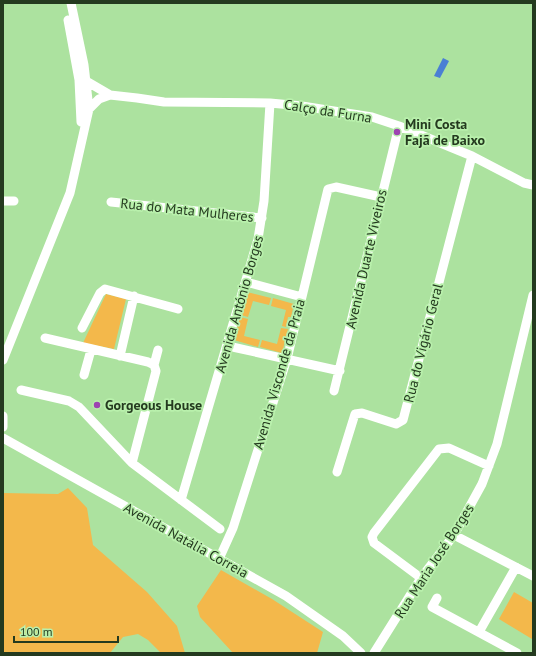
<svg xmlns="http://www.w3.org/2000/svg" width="536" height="656" viewBox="0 0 536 656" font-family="'PT Sans',sans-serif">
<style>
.green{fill:#f3b84b}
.water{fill:#4a7fd4}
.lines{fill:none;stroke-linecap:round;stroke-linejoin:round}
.minor{stroke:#fff;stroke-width:9}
.poi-dot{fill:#9d44b1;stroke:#b9f0ac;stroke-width:1.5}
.labels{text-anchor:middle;stroke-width:3.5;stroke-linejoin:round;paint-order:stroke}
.street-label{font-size:14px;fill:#243a1f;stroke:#b9f0ac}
.poi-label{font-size:14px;font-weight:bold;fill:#243a1f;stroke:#b9f0ac;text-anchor:start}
</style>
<rect width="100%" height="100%" fill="#ace29f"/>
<path class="green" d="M 247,292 L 271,298 L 269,305 L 253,301 L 248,317 L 241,315 Z
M 106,294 L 126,299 L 114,349 L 83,343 Z
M 273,298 L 294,304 L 291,317 L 288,317 L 286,327 L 282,326 L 286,310 L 271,306 Z
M 240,317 L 248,319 L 244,336 L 260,340 L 258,347 L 234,340 Z
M 281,328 L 288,329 L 282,353 L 260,347 L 262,340 L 277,344 Z
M 68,488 L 87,508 L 93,545 L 147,592 L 177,626 L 185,653 L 161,653 L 148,640 L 138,634 L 123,637 L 110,653 L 3,653 L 3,493 L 58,494 Z
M 221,570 L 272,599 L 323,632 L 317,653 L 233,653 L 200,617 L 197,606 Z
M 514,592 L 533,603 L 532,639 L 499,619 Z"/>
<path class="water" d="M 443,58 L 449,61 L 440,78 L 434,76 Z"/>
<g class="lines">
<path class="minor" d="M 68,20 L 79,80 L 81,122
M 86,81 L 110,95 L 137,98 L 164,102 L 270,103 L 302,106 L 372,117 L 399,126 L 472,156 L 524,183 L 533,185
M 89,109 L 99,99 L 110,95
M 3,201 L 14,201
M 111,202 L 262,218
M 246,282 L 302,297
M 82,328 L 100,293 L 105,289 L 178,309
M 45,338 L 148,362 L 154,365
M 228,346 L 340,371
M 120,356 L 134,296
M 3,360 L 70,193 L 89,109 L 84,65 L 71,3
M 154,365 L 158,350
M 84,375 L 91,350
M 21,390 L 69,401 L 79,407 L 132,463 L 220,529
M 334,391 L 399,126
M 3,416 L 3,427
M 3,438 L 286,596 L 343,636 L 361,653
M 132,463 L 156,371 L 154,365
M 337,472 L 355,414 L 362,413 L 396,424 L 403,420 L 472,156
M 181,500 L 258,239 L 264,201 L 270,103
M 454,535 L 533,576
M 219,559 L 233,528 L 287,359 L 328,189 L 336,187 L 381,197
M 421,578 L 374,543 L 372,537 L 374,533 L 439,449 L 449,448 L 489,466
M 437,598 L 432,607 L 517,653
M 479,632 L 516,567
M 374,653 L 421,578 L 454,535 L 482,484 L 497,444 L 533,295"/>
</g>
<g class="poi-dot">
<circle cx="397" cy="132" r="4"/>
<circle cx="97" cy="405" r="4"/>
</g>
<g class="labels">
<g class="street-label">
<text transform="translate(328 111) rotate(9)" y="5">Calço da Furna</text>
<text transform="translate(187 210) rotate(6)" y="5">Rua do Mata Mulheres</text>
<text transform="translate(366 259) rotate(-77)" y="5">Avenida Duarte Viveiros</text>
<text transform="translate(239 304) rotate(-74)" y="5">Avenida António Borges</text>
<text transform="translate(423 343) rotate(-76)" y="5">Rua do Vigário Geral</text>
<text transform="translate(279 374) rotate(-74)" y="5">Avenida Visconde da Praia</text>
<text transform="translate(186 540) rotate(29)" y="5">Avenida Natália Correia</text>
<text transform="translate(434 561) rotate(-57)" y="5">Rua Maria José Borges</text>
</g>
<g class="poi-label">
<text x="405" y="129">Mini Costa<tspan x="405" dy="16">Fajã de Baixo</tspan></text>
<text x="105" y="410">Gorgeous House</text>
</g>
</g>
<rect width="536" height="656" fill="none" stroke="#243a1f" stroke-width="8"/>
<path d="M14 636v6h104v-6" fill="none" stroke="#243a1f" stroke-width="2"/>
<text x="20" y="636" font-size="12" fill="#243a1f" stroke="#b9f0ac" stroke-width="3" paint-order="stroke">100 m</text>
</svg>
